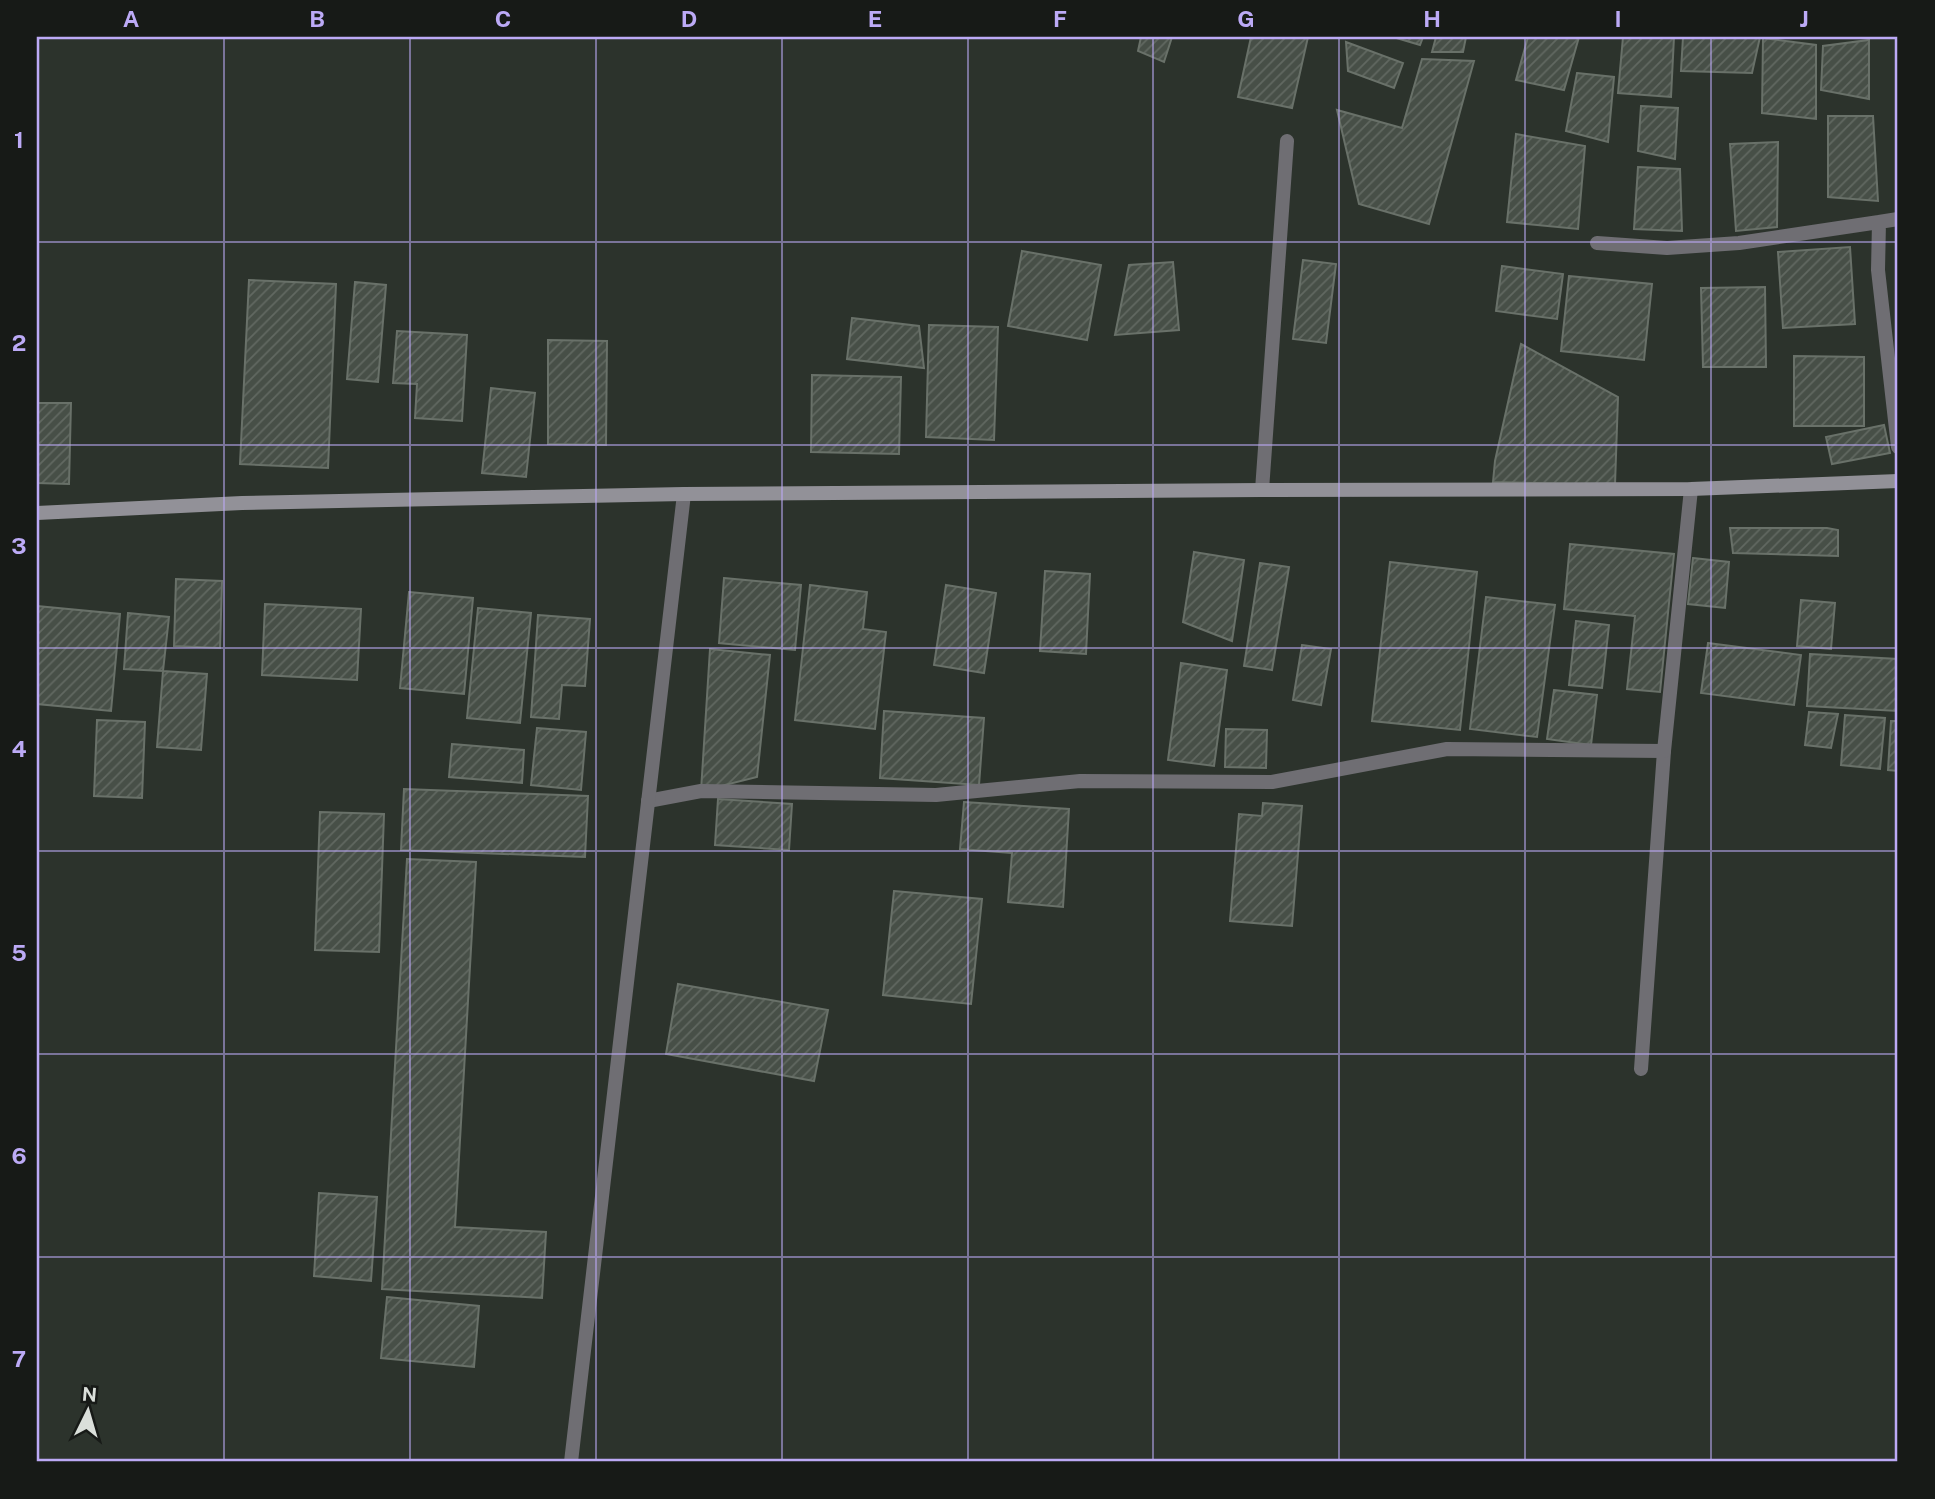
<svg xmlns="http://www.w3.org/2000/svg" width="1935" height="1499" viewBox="0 0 1935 1499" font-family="'Public Sans',sans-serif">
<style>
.building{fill:url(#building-hatch);stroke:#697169;stroke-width:2}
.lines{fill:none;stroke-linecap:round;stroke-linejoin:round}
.service{stroke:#6f6e73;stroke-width:14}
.minor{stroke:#6f6e73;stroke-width:14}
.tertiary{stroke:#6f6e73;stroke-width:14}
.secondary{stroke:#929198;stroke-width:14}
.grid{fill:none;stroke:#bcaaf6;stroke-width:2;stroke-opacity:0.55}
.neatline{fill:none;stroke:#bcaaf6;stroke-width:2.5}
.grid-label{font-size:23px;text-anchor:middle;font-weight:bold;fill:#bcaaf6}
</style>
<defs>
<pattern id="building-hatch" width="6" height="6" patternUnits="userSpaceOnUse" patternTransform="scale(1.75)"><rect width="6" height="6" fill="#474f47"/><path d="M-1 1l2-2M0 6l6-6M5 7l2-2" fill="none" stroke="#616861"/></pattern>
</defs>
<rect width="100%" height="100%" fill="#2c332c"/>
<path class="building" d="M 1141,37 L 1172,37 L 1164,62 L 1138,51 Z
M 1251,37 L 1308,37 L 1292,108 L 1238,97 Z
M 1393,37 L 1423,37 L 1420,45 Z
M 1436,37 L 1466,37 L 1463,52 L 1432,52 Z
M 1528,37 L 1579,37 L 1564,90 L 1516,80 Z
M 1623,37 L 1674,37 L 1671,97 L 1618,93 Z
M 1683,37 L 1760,37 L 1752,73 L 1681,71 Z
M 1763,38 L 1816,45 L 1816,119 L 1762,113 Z
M 1869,40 L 1869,99 L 1821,90 L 1823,46 Z
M 1346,42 L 1403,63 L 1394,88 L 1348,71 Z
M 1422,59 L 1474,61 L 1429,224 L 1359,204 L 1337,110 L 1402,128 Z
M 1577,73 L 1614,77 L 1608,142 L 1566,131 Z
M 1641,106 L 1678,108 L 1675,159 L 1638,151 Z
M 1828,116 L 1873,116 L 1878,201 L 1828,197 Z
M 1516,134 L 1585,146 L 1578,229 L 1507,222 Z
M 1778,142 L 1777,227 L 1736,231 L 1730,144 Z
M 1638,167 L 1680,169 L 1682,231 L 1634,229 Z
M 1850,247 L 1855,324 L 1783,328 L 1778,252 Z
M 1022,251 L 1101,265 L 1087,340 L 1008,326 Z
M 1303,260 L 1336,264 L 1326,343 L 1293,339 Z
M 1173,262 L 1179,330 L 1115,335 L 1129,265 Z
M 1502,266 L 1563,274 L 1557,319 L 1496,311 Z
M 1569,276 L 1652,284 L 1644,360 L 1561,351 Z
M 249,280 L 336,284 L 328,468 L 240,464 Z
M 355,282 L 386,285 L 378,382 L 347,379 Z
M 1765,287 L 1766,367 L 1703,367 L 1701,288 Z
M 852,318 L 919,326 L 924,368 L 847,359 Z
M 929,325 L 998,327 L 994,440 L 926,437 Z
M 397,331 L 467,335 L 462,421 L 415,418 L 417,384 L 393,383 Z
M 548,340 L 607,341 L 606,445 L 548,444 Z
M 1521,344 L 1618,397 L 1615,485 L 1493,482 L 1495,461 Z
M 1794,356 L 1864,357 L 1864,426 L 1794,426 Z
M 812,375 L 901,377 L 899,454 L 811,452 Z
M 491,388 L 535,393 L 526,477 L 482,473 Z
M 37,403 L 71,403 L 69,484 L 37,483 Z
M 1884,425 L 1890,453 L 1832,464 L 1826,437 Z
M 1730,528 L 1827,528 L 1838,530 L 1838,556 L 1733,553 Z
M 1570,544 L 1674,554 L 1660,692 L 1627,689 L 1635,616 L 1564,609 Z
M 1194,552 L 1244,560 L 1232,641 L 1183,622 Z
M 1693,558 L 1729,562 L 1725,608 L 1688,604 Z
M 1390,562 L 1477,572 L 1460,730 L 1372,721 Z
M 1260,563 L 1289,567 L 1272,670 L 1244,666 Z
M 1045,571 L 1090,574 L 1086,654 L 1040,651 Z
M 724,578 L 801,585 L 795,650 L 719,643 Z
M 176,579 L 222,581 L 220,648 L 174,646 Z
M 810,585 L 867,592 L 863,629 L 886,632 L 875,729 L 795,720 Z
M 946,585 L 996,593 L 984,673 L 934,665 Z
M 409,592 L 473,598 L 464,694 L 400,688 Z
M 1486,597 L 1555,605 L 1537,737 L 1470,729 Z
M 1801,600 L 1835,603 L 1831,649 L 1797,646 Z
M 265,604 L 361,609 L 357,680 L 262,675 Z
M 37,606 L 120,614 L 111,711 L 37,704 Z
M 478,608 L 531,613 L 520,723 L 467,718 Z
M 128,613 L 169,617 L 163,671 L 124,669 Z
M 538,615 L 590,619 L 585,686 L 562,685 L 559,719 L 531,717 Z
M 1576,621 L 1609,625 L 1602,688 L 1569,685 Z
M 1708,643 L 1801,655 L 1794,705 L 1701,693 Z
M 1302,645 L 1331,649 L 1321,705 L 1293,700 Z
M 710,649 L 770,655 L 757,777 L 701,791 Z
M 1810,654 L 1898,659 L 1898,711 L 1807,706 Z
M 1181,663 L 1227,670 L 1214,766 L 1168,760 Z
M 163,671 L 207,674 L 201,750 L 157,747 Z
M 1554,690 L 1597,695 L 1591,745 L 1547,739 Z
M 884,711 L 984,718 L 979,785 L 880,778 Z
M 1809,712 L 1838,714 L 1831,748 L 1805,745 Z
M 1845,715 L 1885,718 L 1880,769 L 1841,765 Z
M 97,720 L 145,722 L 142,798 L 94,796 Z
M 1891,721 L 1898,721 L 1898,771 L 1888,770 Z
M 537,728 L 586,732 L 581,790 L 531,785 Z
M 1226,729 L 1267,730 L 1266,768 L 1225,767 Z
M 452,744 L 524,750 L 522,783 L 449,777 Z
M 404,789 L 588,796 L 585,857 L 401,850 Z
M 718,799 L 792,804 L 789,850 L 715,845 Z
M 964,802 L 1069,809 L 1063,907 L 1008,902 L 1012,853 L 960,849 Z
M 1263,803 L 1302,806 L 1292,926 L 1230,921 L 1239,814 L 1262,816 Z
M 320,812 L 384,814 L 379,952 L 315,950 Z
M 407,859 L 476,862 L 455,1227 L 546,1232 L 542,1298 L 382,1289 Z
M 894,891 L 982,899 L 971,1004 L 883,995 Z
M 678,984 L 828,1010 L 814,1081 L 666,1054 Z
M 319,1193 L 377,1197 L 371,1281 L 314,1276 Z
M 387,1297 L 479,1306 L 474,1367 L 381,1358 Z"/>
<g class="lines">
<path class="service" d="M 1641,1069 L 1664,751"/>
<path class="minor" d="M 1898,219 L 1879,222 L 1878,270 L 1898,447
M 1597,243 L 1667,248 L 1739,243 L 1879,222
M 1262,490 L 1287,141
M 648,801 L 701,791 L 936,795 L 1080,781 L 1272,782 L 1447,749 L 1664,751 L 1691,489"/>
<path class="tertiary" d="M 571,1462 L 684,494"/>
<path class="secondary" d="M 37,513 L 242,503 L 684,494 L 1262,490 L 1691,489 L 1898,481"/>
</g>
<path class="grid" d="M 224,37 L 224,1462M 410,37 L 410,1462M 596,37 L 596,1462M 782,37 L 782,1462M 968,37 L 968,1462M 1153,37 L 1153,1462M 1339,37 L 1339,1462M 1525,37 L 1525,1462M 1711,37 L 1711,1462M 37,242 L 1898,242M 37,445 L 1898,445M 37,648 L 1898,648M 37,851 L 1898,851M 37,1054 L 1898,1054M 37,1257 L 1898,1257"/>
<rect width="1935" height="1499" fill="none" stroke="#171a17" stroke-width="77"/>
<g transform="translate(88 1411) rotate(5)" stroke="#171a17" stroke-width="5" paint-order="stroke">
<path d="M0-5L12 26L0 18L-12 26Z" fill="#dadfda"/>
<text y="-10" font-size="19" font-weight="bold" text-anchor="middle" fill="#dadfda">N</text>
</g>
<rect x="38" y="38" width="1858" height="1422" class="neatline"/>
<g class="grid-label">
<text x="131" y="27">A</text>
<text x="317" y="27">B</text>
<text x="503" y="27">C</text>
<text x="689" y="27">D</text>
<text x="875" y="27">E</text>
<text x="1060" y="27">F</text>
<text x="1246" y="27">G</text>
<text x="1432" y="27">H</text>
<text x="1618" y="27">I</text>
<text x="1804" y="27">J</text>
<text x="19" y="148">1</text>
<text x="19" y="351">2</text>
<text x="19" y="554">3</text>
<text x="19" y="757">4</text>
<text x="19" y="961">5</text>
<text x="19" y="1164">6</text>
<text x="19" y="1367">7</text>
</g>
</svg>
